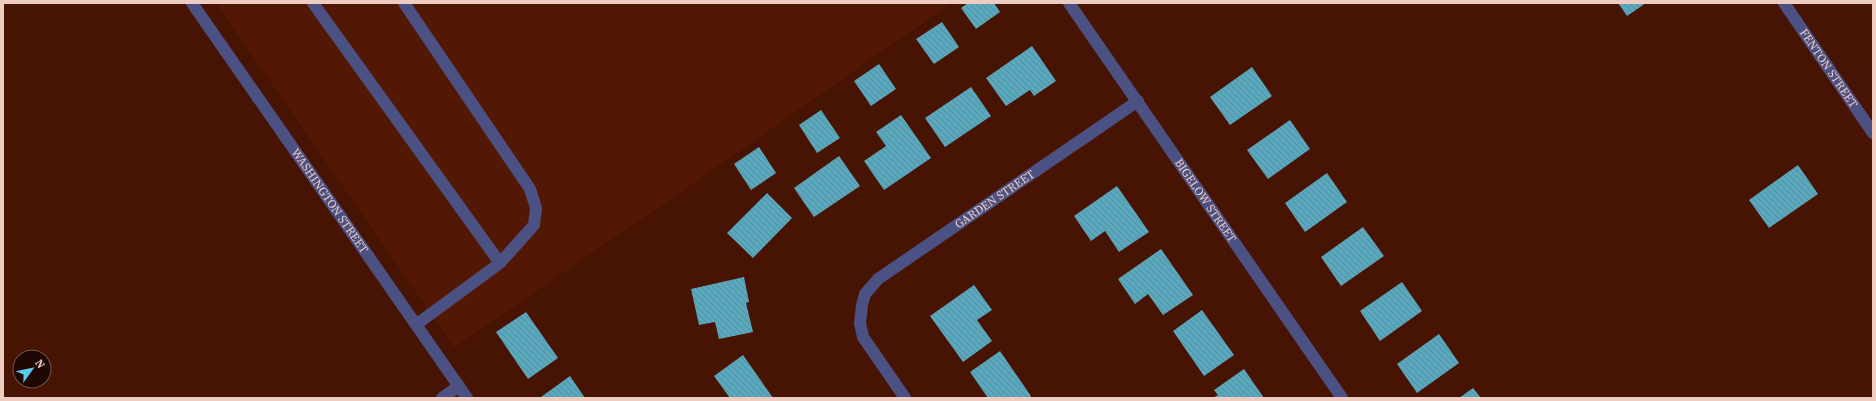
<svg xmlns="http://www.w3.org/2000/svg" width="1876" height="401" viewBox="0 0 1876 401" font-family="'Source Serif 4',serif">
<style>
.built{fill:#531803}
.building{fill:url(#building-back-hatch)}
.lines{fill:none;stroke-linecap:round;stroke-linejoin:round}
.lane{stroke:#4c5184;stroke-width:12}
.street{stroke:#4c5184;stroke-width:12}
.labels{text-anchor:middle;stroke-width:4;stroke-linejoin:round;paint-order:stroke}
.street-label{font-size:12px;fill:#eeccc1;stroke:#1f0803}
</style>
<defs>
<pattern id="building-back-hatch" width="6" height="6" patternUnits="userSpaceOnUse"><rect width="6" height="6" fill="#5aa8be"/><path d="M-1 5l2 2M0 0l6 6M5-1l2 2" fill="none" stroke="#558d9d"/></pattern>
</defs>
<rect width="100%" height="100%" fill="#471403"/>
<path class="built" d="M 216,3 L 951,3 L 658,208 L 454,347 Z"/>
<path class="building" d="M 968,3 L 994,3 L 1000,12 L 976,29 L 961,8 Z
M 1618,3 L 1646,3 L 1627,16 Z
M 942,22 L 959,47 L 934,64 L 916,39 Z
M 1032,46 L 1056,81 L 1034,96 L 1030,90 L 1006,106 L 986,78 Z
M 879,64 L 896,89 L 871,106 L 854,81 Z
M 1252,67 L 1272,96 L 1230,125 L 1210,97 Z
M 971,87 L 991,116 L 945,147 L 925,118 Z
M 821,110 L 840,138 L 817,153 L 799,125 Z
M 901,115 L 931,158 L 884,190 L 864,161 L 886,146 L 876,132 Z
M 1290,120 L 1310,149 L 1268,179 L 1247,150 Z
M 759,147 L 776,173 L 751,190 L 734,164 Z
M 839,156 L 860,186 L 814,217 L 794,188 Z
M 1798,165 L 1818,194 L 1769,228 L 1749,200 Z
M 1327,173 L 1347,202 L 1305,232 L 1285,203 Z
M 1117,186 L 1149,232 L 1119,252 L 1105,231 L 1091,241 L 1074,216 Z
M 767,193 L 792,218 L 753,258 L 727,233 Z
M 1363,227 L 1384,256 L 1341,286 L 1321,257 Z
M 1161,249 L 1193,295 L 1163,315 L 1148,294 L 1135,304 L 1118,279 Z
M 744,277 L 749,302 L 746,303 L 753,332 L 719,339 L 715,322 L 699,325 L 691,289 Z
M 1402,282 L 1422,311 L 1380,341 L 1360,311 Z
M 974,285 L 992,310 L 977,320 L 992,341 L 963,362 L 930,316 Z
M 1202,310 L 1234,355 L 1204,376 L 1173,331 Z
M 526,312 L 558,358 L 528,379 L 496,332 Z
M 1439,334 L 1459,363 L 1417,393 L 1397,364 Z
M 1000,351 L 1031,396 L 1029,398 L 988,398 L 970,372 Z
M 743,355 L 773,398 L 730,398 L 714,376 Z
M 1244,369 L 1264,398 L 1213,398 L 1218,395 L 1214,390 Z
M 570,376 L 585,398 L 541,398 L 541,397 Z
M 1473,388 L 1481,398 L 1459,398 Z"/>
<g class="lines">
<path class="lane" d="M 313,3 L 500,263
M 404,3 L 530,189 L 536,208 L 534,225 L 500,263 L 417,324"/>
<g class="street">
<path id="s1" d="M 192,3 L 467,398"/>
<path id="s2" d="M 1069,3 L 1342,398"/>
<path id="s3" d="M 1784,3 L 1873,133"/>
<path d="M 442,398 L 459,386"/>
<path id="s4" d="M 905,398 L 863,337 L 860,323 L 862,305 L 865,294 L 878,279 L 1138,101"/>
</g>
</g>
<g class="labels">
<g class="street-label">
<text dy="4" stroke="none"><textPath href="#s3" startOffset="79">FENTON STREET</textPath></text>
<text dy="4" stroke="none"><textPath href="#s4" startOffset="279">GARDEN STREET</textPath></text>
<text dy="4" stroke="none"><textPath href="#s1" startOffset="241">WASHINGTON STREET</textPath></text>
<text dy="4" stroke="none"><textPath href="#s2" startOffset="240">BIGELOW STREET</textPath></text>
</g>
</g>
<rect width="1876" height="401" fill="none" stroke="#eeccc1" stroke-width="8"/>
<g transform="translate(32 369) rotate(57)"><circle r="19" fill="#1f0803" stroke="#72564f"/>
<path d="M0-3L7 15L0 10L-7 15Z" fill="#5ac8e6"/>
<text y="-6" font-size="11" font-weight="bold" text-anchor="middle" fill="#eeccc1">N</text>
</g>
</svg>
